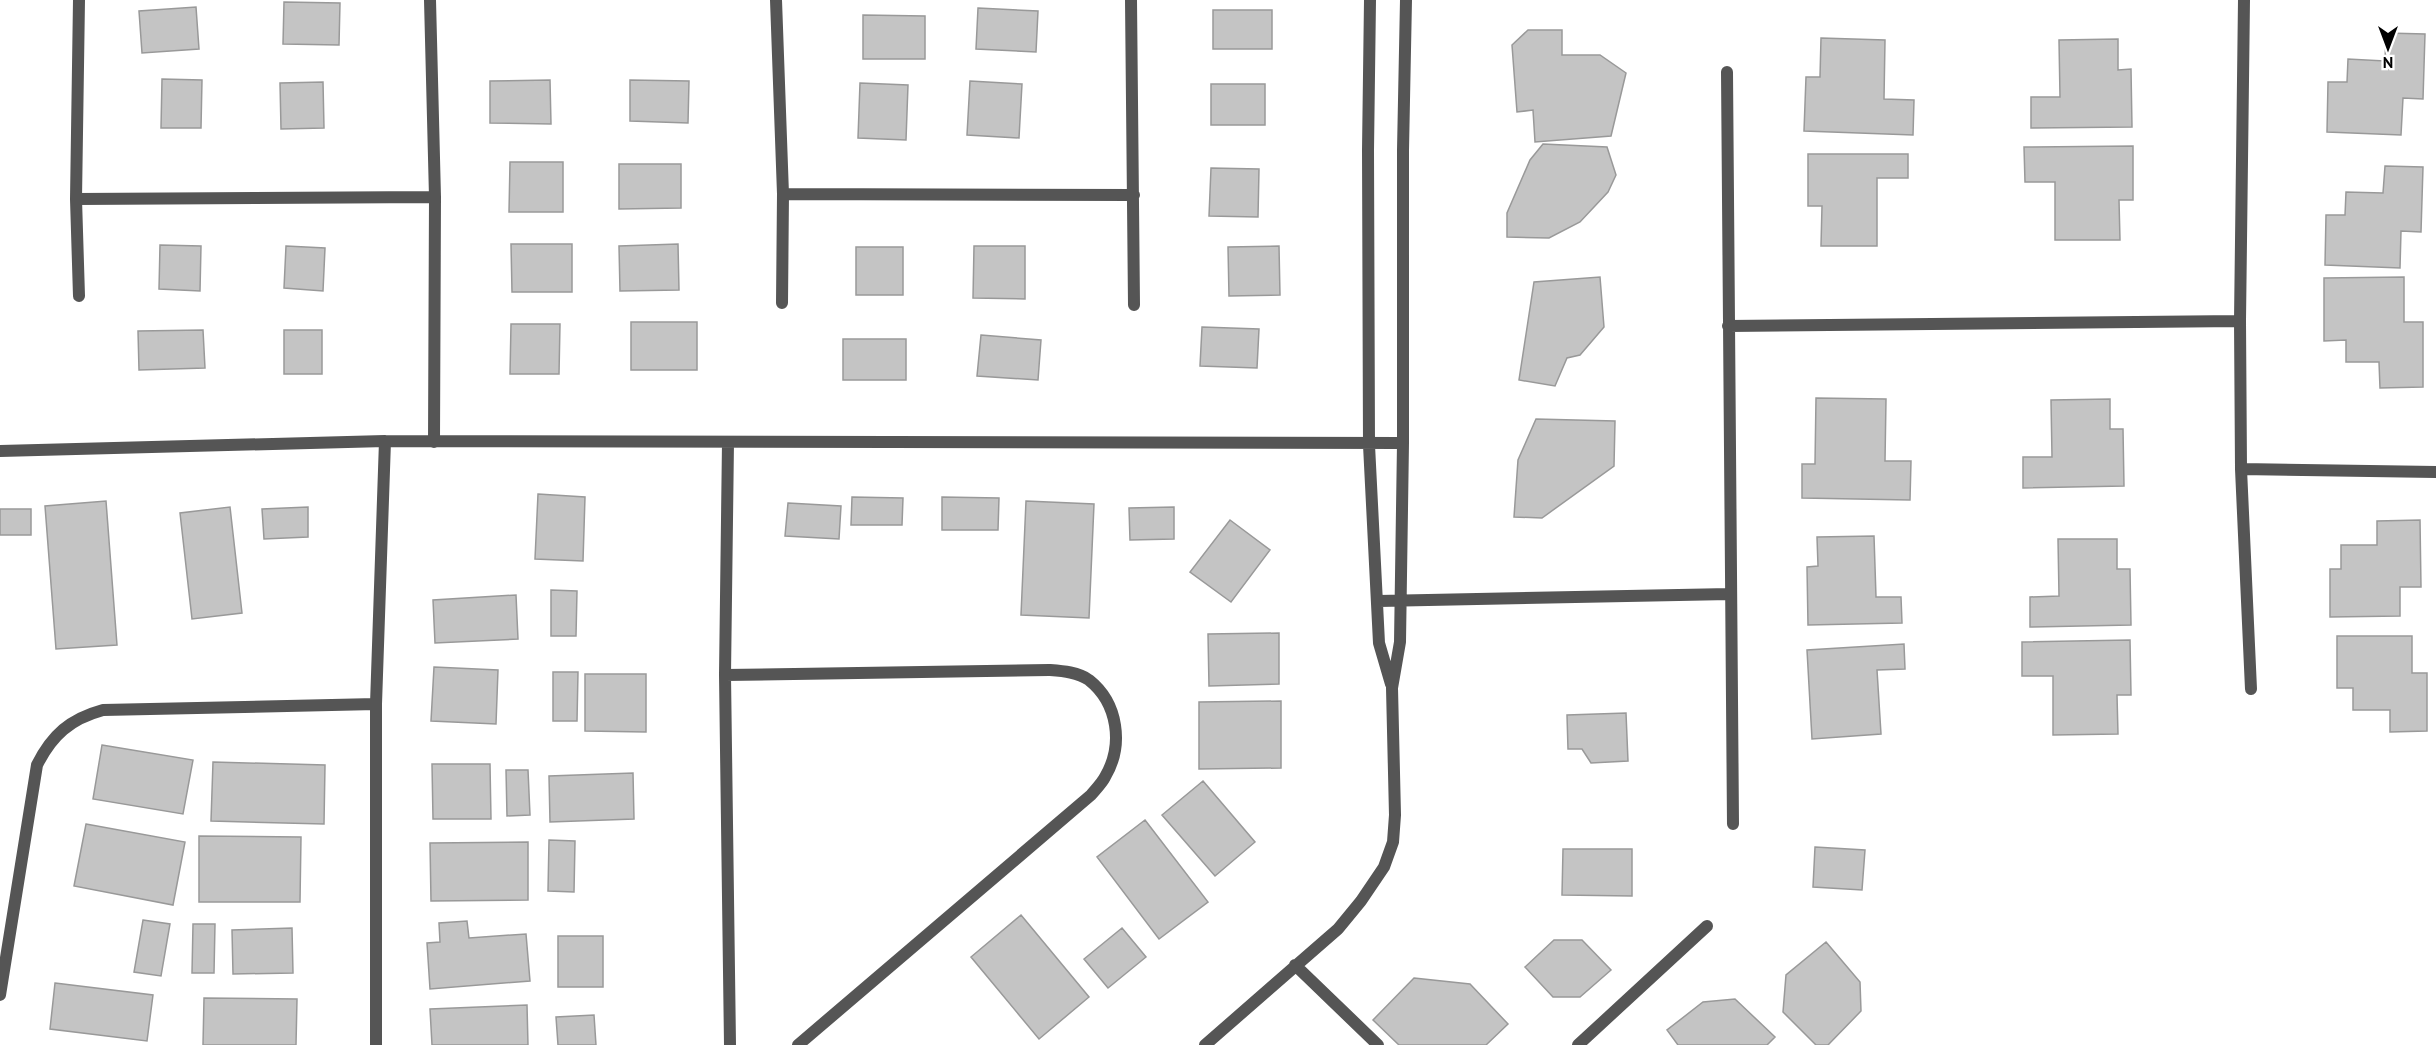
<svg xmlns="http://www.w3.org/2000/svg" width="2436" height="1045" viewBox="0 0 2436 1045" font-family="'PT Sans',sans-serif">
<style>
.building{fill:#c4c4c4;stroke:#999;stroke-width:1.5}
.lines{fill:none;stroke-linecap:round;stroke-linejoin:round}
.street{stroke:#555;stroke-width:12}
</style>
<rect width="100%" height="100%" fill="#fff"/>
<path class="building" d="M 284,2 L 340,3 L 339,45 L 283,44 Z
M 196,7 L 199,49 L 142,53 L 139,11 Z
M 978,8 L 1038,11 L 1036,52 L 976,49 Z
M 1213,10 L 1272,10 L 1272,49 L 1213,49 Z
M 863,15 L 925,16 L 925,59 L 863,59 Z
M 1528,30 L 1562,30 L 1562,55 L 1600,55 L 1626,73 L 1611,136 L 1535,142 L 1533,110 L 1517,112 L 1512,45 Z
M 2386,33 L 2425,34 L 2423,99 L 2403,98 L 2401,135 L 2327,132 L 2328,82 L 2347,82 L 2348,59 L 2385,61 Z
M 1821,38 L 1885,40 L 1884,99 L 1914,100 L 1913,135 L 1804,131 L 1806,77 L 1820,77 Z
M 2118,39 L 2118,70 L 2131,69 L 2132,127 L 2031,128 L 2031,97 L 2060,97 L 2059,40 Z
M 162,79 L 202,80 L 201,128 L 161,128 Z
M 550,80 L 551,124 L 490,123 L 490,81 Z
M 630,80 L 689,81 L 688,123 L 630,121 Z
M 970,81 L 1022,84 L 1019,138 L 967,135 Z
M 323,82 L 324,128 L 281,129 L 280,83 Z
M 860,83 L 908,85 L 906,140 L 858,138 Z
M 1211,84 L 1265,84 L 1265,125 L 1211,125 Z
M 1543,144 L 1607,147 L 1616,175 L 1608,192 L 1580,222 L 1549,238 L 1507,237 L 1507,213 L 1530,160 Z
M 2133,146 L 2133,200 L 2119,200 L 2120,240 L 2055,240 L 2055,182 L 2025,182 L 2024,147 Z
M 1808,154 L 1908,154 L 1908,178 L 1877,178 L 1877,246 L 1821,246 L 1822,206 L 1808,206 Z
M 510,162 L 563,162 L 563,212 L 509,212 Z
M 619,164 L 681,164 L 681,208 L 619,209 Z
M 2385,166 L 2423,167 L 2421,232 L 2401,231 L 2400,268 L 2325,265 L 2326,215 L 2345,215 L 2346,192 L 2383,193 Z
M 1211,168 L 1259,169 L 1258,217 L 1209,216 Z
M 511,244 L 572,244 L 572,292 L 512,292 Z
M 678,244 L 679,290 L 620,291 L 619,246 Z
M 160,245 L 201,246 L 200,291 L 159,289 Z
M 286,246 L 325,248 L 323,291 L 284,288 Z
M 974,246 L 1025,246 L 1025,299 L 973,298 Z
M 1279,246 L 1280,295 L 1229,296 L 1228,247 Z
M 856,247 L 903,247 L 903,295 L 856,295 Z
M 1600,277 L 1604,327 L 1580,355 L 1567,358 L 1555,386 L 1519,380 L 1534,282 Z
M 2404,277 L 2404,322 L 2423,322 L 2423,387 L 2380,388 L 2379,362 L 2346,362 L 2346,340 L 2324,341 L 2324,278 Z
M 631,322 L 697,322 L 697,370 L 631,370 Z
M 511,324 L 560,324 L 559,374 L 510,374 Z
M 1202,327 L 1259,329 L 1257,368 L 1200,366 Z
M 203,330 L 205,368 L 139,370 L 138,331 Z
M 284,330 L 322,330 L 322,374 L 284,374 Z
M 981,335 L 1041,340 L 1038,380 L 977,376 Z
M 843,339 L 906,339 L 906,380 L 843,380 Z
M 1816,398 L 1886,399 L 1885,461 L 1911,461 L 1910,500 L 1802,498 L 1802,464 L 1815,464 Z
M 2110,399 L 2110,429 L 2123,429 L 2124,486 L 2023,488 L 2023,457 L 2052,457 L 2051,400 Z
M 1536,419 L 1615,421 L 1614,466 L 1542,518 L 1514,517 L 1518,460 Z
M 538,494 L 585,497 L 583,561 L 535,559 Z
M 852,497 L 903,498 L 902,525 L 851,525 Z
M 942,497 L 999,498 L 998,530 L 942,530 Z
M 106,501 L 117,645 L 56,649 L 45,506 Z
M 1026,501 L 1094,504 L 1089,618 L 1021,615 Z
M 788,503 L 841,506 L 839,539 L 785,536 Z
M 230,507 L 242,613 L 192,619 L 180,513 Z
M 308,507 L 308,537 L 264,539 L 262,509 Z
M 1174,507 L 1174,539 L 1130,540 L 1129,508 Z
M 0,509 L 31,509 L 31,535 L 0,535 Z
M 1230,520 L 1270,550 L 1231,602 L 1190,572 Z
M 2420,520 L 2421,587 L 2400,587 L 2400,616 L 2330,617 L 2330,569 L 2341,569 L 2341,545 L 2377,545 L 2377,521 Z
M 1874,536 L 1876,597 L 1901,597 L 1902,623 L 1808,625 L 1807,567 L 1818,566 L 1817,537 Z
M 2058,539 L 2117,539 L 2117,569 L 2130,569 L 2131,625 L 2030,627 L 2030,597 L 2059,596 Z
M 551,590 L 577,591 L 576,636 L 551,636 Z
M 516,595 L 518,639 L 435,643 L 433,600 Z
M 1279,633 L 1279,684 L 1209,686 L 1208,634 Z
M 2337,636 L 2412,636 L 2412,673 L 2427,673 L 2427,731 L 2390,732 L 2390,710 L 2353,710 L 2353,688 L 2337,688 Z
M 2130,640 L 2131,695 L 2117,695 L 2118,734 L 2053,735 L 2053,676 L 2022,676 L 2022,642 Z
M 1904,644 L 1905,669 L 1877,670 L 1881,734 L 1812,739 L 1807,650 Z
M 434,667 L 498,670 L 496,724 L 431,721 Z
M 553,672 L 578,672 L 577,721 L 553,721 Z
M 585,674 L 646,674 L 646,732 L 585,731 Z
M 1281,701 L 1281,768 L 1199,769 L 1199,702 Z
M 1626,713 L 1628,761 L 1591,763 L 1582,749 L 1568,749 L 1567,715 Z
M 102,745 L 193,760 L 183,814 L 93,799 Z
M 213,762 L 325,765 L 324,824 L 211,821 Z
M 432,764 L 490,764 L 491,819 L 433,819 Z
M 506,770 L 528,770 L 530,815 L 507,816 Z
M 633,773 L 634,819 L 550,822 L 549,776 Z
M 1203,781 L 1255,842 L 1215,876 L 1162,815 Z
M 1145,820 L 1208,902 L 1159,939 L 1097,857 Z
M 86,824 L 185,842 L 173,905 L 74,886 Z
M 199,836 L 301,837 L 300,902 L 199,902 Z
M 549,840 L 575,841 L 574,892 L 548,891 Z
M 528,842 L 528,900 L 431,901 L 430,843 Z
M 1815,847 L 1865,850 L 1862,890 L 1813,887 Z
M 1563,849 L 1632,849 L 1632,896 L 1562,895 Z
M 1021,915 L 1089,997 L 1039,1039 L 971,957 Z
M 143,920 L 170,924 L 161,976 L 134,972 Z
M 467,921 L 469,938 L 526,934 L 530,981 L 430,989 L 427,943 L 440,942 L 439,923 Z
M 193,924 L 215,924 L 214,973 L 192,973 Z
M 292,928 L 293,973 L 233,974 L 232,930 Z
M 1122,928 L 1146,957 L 1108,988 L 1084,959 Z
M 558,936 L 603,936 L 603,987 L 558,987 Z
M 1554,940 L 1582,940 L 1611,970 L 1580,997 L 1553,997 L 1525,967 Z
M 1826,942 L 1860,982 L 1861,1011 L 1828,1045 L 1816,1045 L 1783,1012 L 1786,975 Z
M 1414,978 L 1470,984 L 1508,1024 L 1486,1045 L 1399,1045 L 1373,1020 Z
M 55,983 L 153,995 L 147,1041 L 50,1029 Z
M 204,998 L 297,999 L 296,1045 L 203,1045 Z
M 1735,999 L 1775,1037 L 1767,1045 L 1678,1045 L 1667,1030 L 1703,1002 Z
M 527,1005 L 528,1045 L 432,1045 L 430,1009 Z
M 594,1015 L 596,1045 L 558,1045 L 556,1017 Z"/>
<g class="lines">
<path class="street" d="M 430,0 L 435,197 L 434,442
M 776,0 L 783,194 L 782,303
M 1131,0 L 1134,305
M 1370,0 L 1368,150 L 1369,445 L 1379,643 L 1391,684
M 2244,0 L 2240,321 L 2241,469 L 2251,689
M 1727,72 L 1733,824
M 783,194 L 1134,195
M 76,199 L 435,197
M 79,296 L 76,199 L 79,0
M 1728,326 L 2240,321
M 728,442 L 725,675 L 730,1045
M 0,451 L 385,441 L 1403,443
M 2241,469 L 2436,472
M 1379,601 L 1730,594
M 725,675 L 1049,670 C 1062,671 1078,672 1089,680 C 1118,703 1124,745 1105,777 C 1102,783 1096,789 1091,795 L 798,1045
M 1295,965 L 1378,1045
M 0,995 L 37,765 C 52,735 70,719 103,710 L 376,704
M 376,1045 L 376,704 L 385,441
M 1205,1045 L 1338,929 L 1361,901 L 1384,867 L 1393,842 L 1395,815 L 1392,688 L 1400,642 L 1403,443 L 1403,150 L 1406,0
M 1578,1045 L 1707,926"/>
</g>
<g transform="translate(2388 48) rotate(180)" stroke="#ffffff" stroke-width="4.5" paint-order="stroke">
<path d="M0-4.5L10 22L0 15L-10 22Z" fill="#000000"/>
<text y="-9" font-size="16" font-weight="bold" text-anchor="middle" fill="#000000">N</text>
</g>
</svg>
